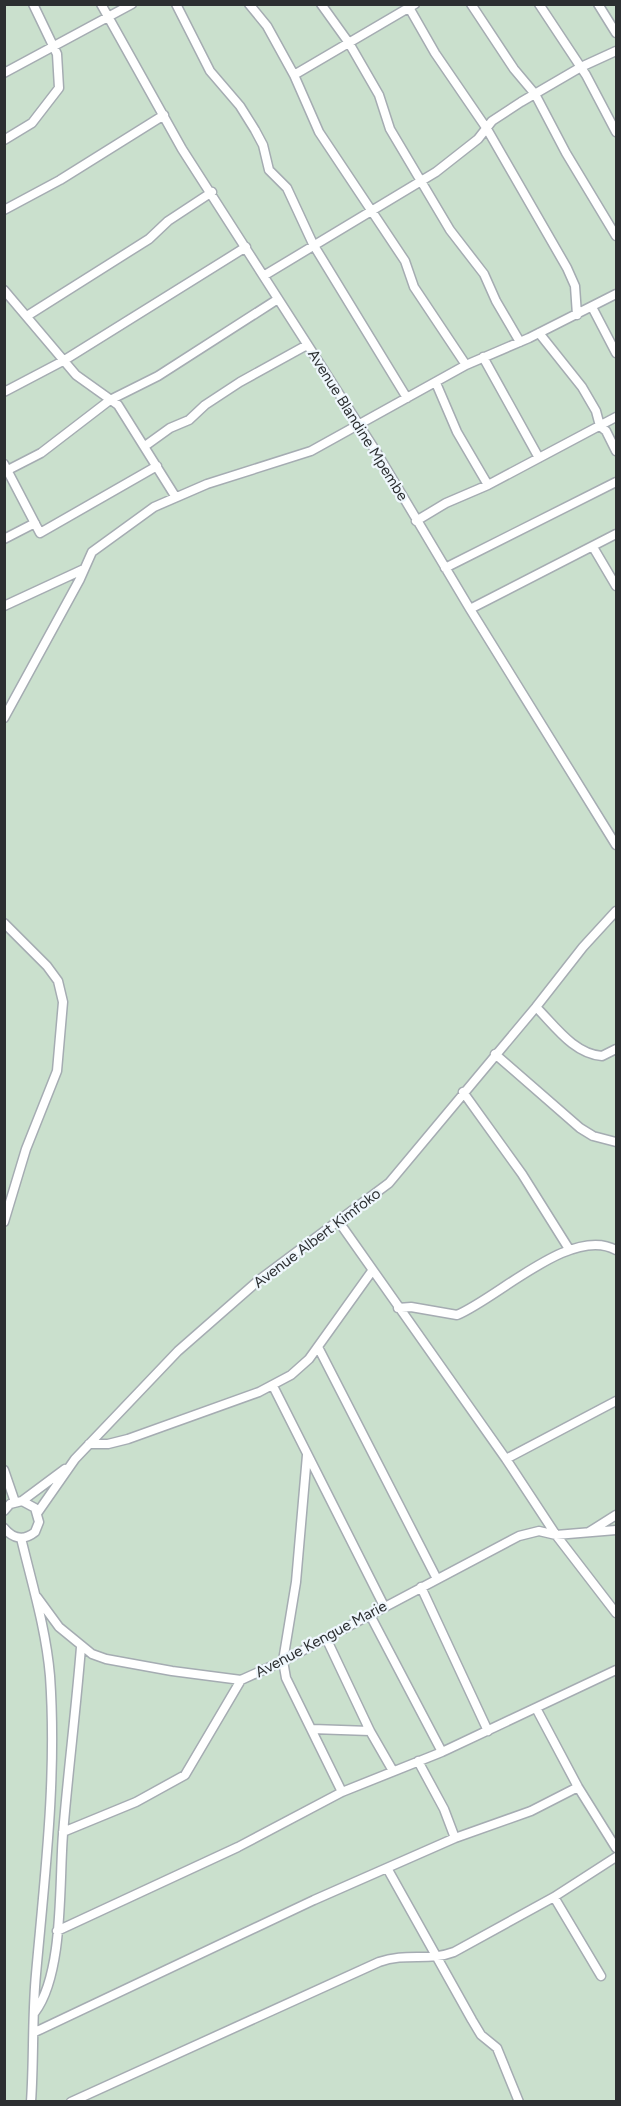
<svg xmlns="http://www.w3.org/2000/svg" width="621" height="2106" viewBox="0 0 621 2106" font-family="Figtree,sans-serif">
<rect width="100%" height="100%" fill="#e1e9ef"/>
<path fill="#cae0cd" d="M5 5H616V2101H5Z"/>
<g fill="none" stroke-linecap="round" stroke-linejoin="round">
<g stroke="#a5acb2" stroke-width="11">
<path id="minor" d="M101 4 182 149 377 453 470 609 616 845
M176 4 210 71 240 106 255 130 263 145 269 170 287 188 313 244 407 398
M249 4 267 26 294 75 415 4
M321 4 349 43 379 95 390 129 450 230 484 274 496 301 520 342
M407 4 435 53 487 129 567 268 575 286 577 315
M471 4 514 69 535 94 566 153 616 236
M539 4 586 75 616 132
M598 4 616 33
M4 73 132 4
M294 75 319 132 405 261 414 287 466 365
M4 140 32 123 59 88 57 54 33 4
M4 210 60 180 164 115
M265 275 436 172 478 139 492 121 521 102 581 67 616 51
M4 290 76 375 118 405 175 496
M592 307 616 353
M27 316 149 239 168 221 212 192
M539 333 582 387 596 411 600 426 606 431 616 451
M483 357 539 458
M436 383 457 432 488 485
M4 392 63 361 246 247
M145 446 170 428 189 420 205 405 240 382 307 345
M4 464 40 533 157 466
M4 472 41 453 110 400 158 376 278 299
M416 521 446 503 488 485 616 417
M4 539 35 523
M593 547 616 586
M445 568 616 482
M4 606 84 569
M470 609 616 534
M4 718 80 579 92 552 154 507 207 484 311 451 466 365 529 338 616 294
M4 923 47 966 58 981 63 1002 57 1071 26 1149 4 1222
M536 1007C555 1026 574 1054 602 1056L616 1049
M495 1054 580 1128 593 1136 616 1142
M463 1092 522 1174 569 1249
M339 1222 506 1459 556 1535 616 1613
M398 1308 411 1307 457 1315C498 1298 572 1225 616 1250
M318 1347 437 1579
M273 1386 384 1606
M89 1444H108L128 1439 259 1392 291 1375 309 1359 372 1271
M307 1455 296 1582 283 1661 286 1678 342 1792
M506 1459 616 1401
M4 1470 15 1502
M22 1501 65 1469
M4 1511 10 1504 22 1501 35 1508 39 1522 35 1532C24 1541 13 1539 4 1528
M38 1512 75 1459 178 1351 259 1280 389 1183 536 1007 583 947 616 911
M589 1532 616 1515
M21 1538C32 1584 46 1629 50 1676 57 1776 45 1874 36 1974 32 2017 34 2059 31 2102
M421 1587 488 1731
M37 1597 59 1627 92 1654 106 1659 172 1671 241 1680 283 1661 519 1536 539 1531 556 1535 616 1530
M370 1615 442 1752
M326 1638 370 1731 393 1771
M536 1708 578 1787 616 1848
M312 1729 370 1731
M418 1761 444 1809 455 1838
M63 1832 136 1802 185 1775 241 1680
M387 1868 472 2020 481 2035 497 2048 519 2102
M554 1897 601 1976
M57 1931 238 1847 342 1792 442 1752 616 1670
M35 2012C64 1973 59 1883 63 1834 68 1772 76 1710 81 1647
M35 2032 314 1900 455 1838 531 1811 578 1787
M71 2102 379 1962C407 1952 428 1962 454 1952L554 1897 616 1857"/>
</g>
<use href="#minor" stroke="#fff" stroke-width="8"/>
</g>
<g text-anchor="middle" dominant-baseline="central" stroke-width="4.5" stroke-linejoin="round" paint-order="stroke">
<g font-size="15" fill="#2c2f31" stroke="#eff7fd">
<text transform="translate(358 425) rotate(58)">Avenue Blandine Mpembe</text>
<text transform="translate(317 1238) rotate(-37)">Avenue Albert Kimfoko</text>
<text transform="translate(321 1639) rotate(-28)">Avenue Kengue Marie</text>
</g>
</g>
<rect width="621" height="2106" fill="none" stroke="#2c2f31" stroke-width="12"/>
</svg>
